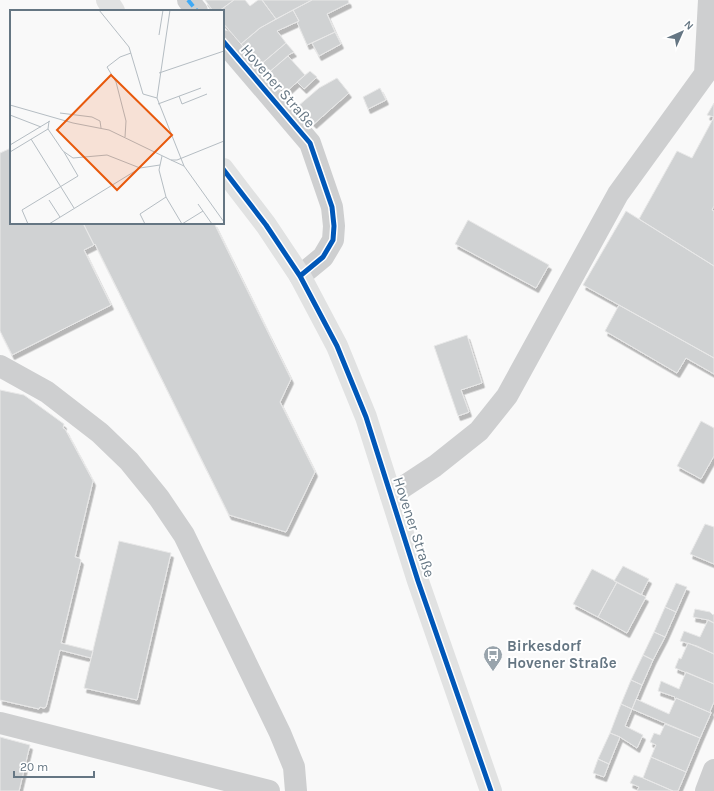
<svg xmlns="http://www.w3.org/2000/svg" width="714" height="791" viewBox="0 0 714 791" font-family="Karla,sans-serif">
<defs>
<filter id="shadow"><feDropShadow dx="2.5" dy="4.5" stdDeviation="0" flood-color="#0004"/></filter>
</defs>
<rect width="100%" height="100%" fill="#f9f9f9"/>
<path fill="#d0d2d3" stroke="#e8e8e8" filter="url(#shadow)" d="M205 0H234L219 11H213Z
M234 0H245L250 6 258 0H262L276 19 260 28 241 44 223 23V11H219Z
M262 0H312L276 19Z
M312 0H348L349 3 327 14 335 32 307 45 297 22 299 21 293 10Z
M293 10 299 21 277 31 286 43 260 65 241 44 260 28Z
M335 32 341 44 319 56 312 43Z
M286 43 294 52 290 54 267 74 260 65Z
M288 56 305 75 285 93 267 74Z
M310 71 317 77 304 89 297 82Z
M337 78 349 93 314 124 297 107 319 88Z
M380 88 386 100 368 109 363 97Z
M714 103V206L712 210 714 211V266L639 219 677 151 692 158 714 117 707 115Z
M11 148V223H83L94 245 84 250 111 305 12 355 0 331V153Z
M626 211 714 266V358L583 285Z
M468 220 549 265 536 288 455 244Z
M83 223H214L291 379 280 402 315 472 286 532 229 515 95 244 94 245Z
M619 305 714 358V374L686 358 677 373 605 331Z
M467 335 482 383 461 390 469 412 458 416 434 346Z
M0 390 24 395 64 424 63 428 65 429 93 481 75 557 79 558 81 560 61 643 93 651 91 658 60 650 46 707 44 708 40 707 39 709 0 700Z
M701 421 714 428V456L701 479 677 466Z
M705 524 714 527V564L690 554Z
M119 541 171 553 137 700 84 688Z
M623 566 649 579 641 595 614 581Z
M592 569 617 582 598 617 573 604Z
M617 582 646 597 627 633 598 617Z
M676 583 687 587 676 612 665 607Z
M665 607 676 612 665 637 654 632Z
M695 609 710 612 713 615 714 614V623L708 620 693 617Z
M708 620 714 623V654L697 646 680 641 684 631 700 637Z
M654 632 665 637 653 660 643 655Z
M688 643 714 654V684L675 668 679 658 681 659Z
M643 655 653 660 642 685 631 680Z
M686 672 714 684V702L710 711 711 712V713L676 698V699L674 698 675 697 658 691 661 681 679 689Z
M631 680 642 685 632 709 621 704Z
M676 698 711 713 700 738 632 709 636 699 669 714Z
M621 704 632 709 625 726 643 735 637 748 620 737 610 733Z
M665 724 700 738 686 772 651 757 656 745 650 742 654 733 660 735Z
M610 733 620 737 609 764 598 759Z
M0 737 30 745 19 791H0Z
M651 757 686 772 678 791H673L643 778Z
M598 759 609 764 604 777 593 773Z
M634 775 643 778 673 791H637L639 787 630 783Z"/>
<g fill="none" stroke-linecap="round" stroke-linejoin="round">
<path stroke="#cecfd0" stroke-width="22" d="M188 0 197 11
M223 41 310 143 332 207 334 226 333 240 323 257 300 276
M0 366 47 392 100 433 129 461 159 498 184 535 280 733 294 767 296 791
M391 495 435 466 479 431 507 396 618 194 705 74 709 0
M0 723 269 791
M706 791 714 770"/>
<path stroke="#e1e2e2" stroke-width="22" d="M107 0 114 11
M223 169 266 225 300 276 337 346 366 417 418 581 491 791"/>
<path stroke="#3fa9f5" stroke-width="4" stroke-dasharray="8 4" stroke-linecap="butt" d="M188 0 197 11"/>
<g stroke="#fff" stroke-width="8">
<path id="cycleway" d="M223 41 310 143 332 207 334 226 333 240 323 257 300 276
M223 169 266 225 300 276 337 346 366 417 418 581 491 791"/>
</g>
<use href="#cycleway" stroke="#0057b8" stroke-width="5"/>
</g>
<defs>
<g id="bus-pin" transform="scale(1)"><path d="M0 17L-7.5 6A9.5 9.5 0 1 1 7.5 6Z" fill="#99a4ac" stroke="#fff"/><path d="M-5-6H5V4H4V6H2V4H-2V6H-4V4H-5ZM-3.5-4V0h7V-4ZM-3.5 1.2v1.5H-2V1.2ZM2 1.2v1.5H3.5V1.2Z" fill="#fff"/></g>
</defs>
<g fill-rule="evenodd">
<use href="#bus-pin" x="493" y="655"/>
</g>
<g text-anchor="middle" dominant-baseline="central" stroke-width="4" stroke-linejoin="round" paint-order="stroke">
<g font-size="15" fill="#657683" stroke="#fff">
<text transform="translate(278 86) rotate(49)">Hovener Straße</text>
<text transform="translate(414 527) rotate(72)">Hovener Straße</text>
</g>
<g font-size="15" font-weight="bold" fill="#657683" stroke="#fff" text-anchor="start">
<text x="507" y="646">Birkesdorf<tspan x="507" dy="17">Hovener Straße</tspan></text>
</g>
</g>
<g transform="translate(10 10)">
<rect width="214" height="214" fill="#f9f9f9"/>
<path fill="none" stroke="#b5bdc3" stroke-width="1" d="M89 0 119 37 133 84 147 88M160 0 147 88 174 156 214 212M149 25 153 0M149 63 214 41M169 86 172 94 197 84M148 94 191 78M0 95 63 113 99 120 161 150H167L214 131M50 103 82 107 90 111 91 118M0 105 31 117M38 119 53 141 63 148 97 145 130 158M115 127 116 111 106 72 97 57 110 47 121 43M21 129 64 198M0 135 40 111M0 142 38 119 39 111M161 150 174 156M156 187 172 214 193 201M39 190 50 207M188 194 202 214M18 214 12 200 68 166 54 142M39 214 130 158 150 155M135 214 130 204 156 187 149 160 152 146"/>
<path fill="#e8590c" fill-opacity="0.15" stroke="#e8590c" stroke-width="2" d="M101 65 162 125 107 180 47 120Z"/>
<rect width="214" height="214" fill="none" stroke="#657683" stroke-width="2"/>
</g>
<g transform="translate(682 32) rotate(45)" stroke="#ffffff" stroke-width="3" paint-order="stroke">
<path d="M0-3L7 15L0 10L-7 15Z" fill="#657683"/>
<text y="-6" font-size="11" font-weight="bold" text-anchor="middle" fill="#657683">N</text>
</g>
<path d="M14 771v6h80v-6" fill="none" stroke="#657683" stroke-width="2"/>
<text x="20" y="771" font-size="12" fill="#657683" stroke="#ffffff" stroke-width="3" paint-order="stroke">20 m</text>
</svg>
